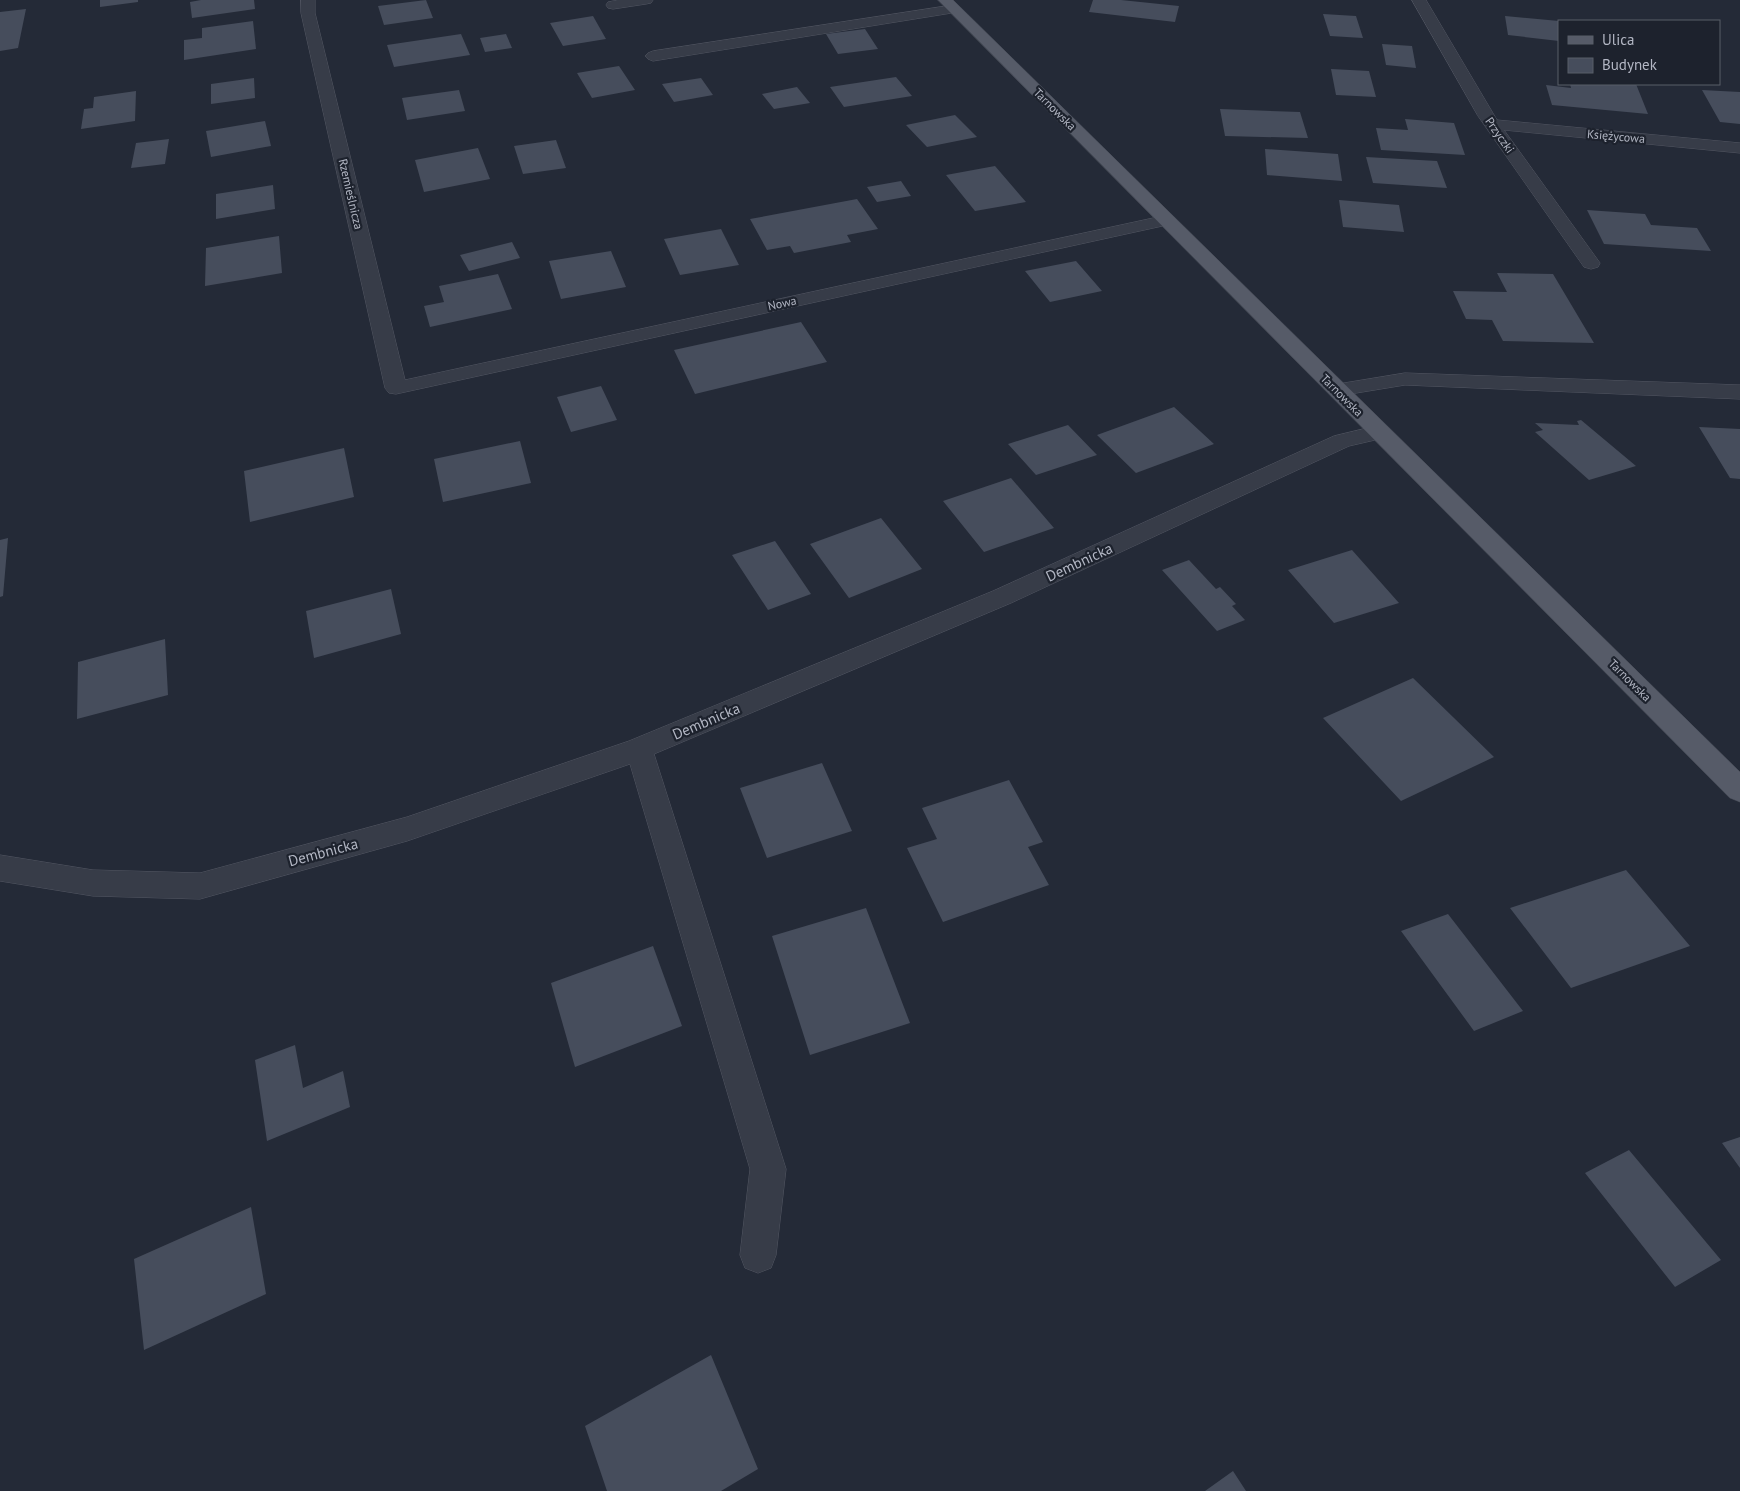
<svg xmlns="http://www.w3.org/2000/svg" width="1740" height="1491" viewBox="0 0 1740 1491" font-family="'PT Sans',sans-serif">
<rect width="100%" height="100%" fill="#242a37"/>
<path fill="#464d5c" d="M100 0H138V2L100 7Z
M201 0H254L255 9 192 18 190 2Z
M426 0 433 18 384 25 378 6Z
M1093 0H1121L1179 6 1175 22 1089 12Z
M26 9 18 48 0 51V12Z
M1323 14 1356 16 1363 38 1330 36Z
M593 16 606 39 563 46 550 23Z
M1505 16 1559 21V41L1508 35Z
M253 21 256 49 184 60V40L202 38V28Z
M865 29 878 49 838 54 826 34Z
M461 34 470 55 394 67 387 45Z
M506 34 512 48 485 52 480 38Z
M1382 44 1412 46 1416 68 1386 65Z
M619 66 635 90 592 98 577 73Z
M1331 69 1369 71 1376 97 1336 95Z
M896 77 912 96 844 107 830 87Z
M254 78 255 98 211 104V84Z
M701 78 713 95 674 102 662 84Z
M1570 84H1636L1648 114 1552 105 1546 85 1571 88Z
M797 87 810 103 774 109 762 94Z
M459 90 465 111 407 120 402 98Z
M1702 90 1740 92V124L1720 122Z
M136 91 135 121 81 129 84 109 93 108 94 97Z
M1220 109 1300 112 1308 138 1225 136Z
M955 115 977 137 927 147 906 125Z
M1405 119 1454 123 1465 155 1381 150 1376 128 1408 130Z
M265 121 271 146 211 157 206 131Z
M169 139 165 164 131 168 136 143Z
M556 140 566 168 523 174 514 146Z
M478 148 490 179 424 192 415 160Z
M1265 149 1338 154 1342 181 1267 175Z
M1366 157 1437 161 1447 188 1373 183Z
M995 166 1026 202 975 211 946 175Z
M901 181 911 196 877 202 867 187Z
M273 185 275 209 216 219V194Z
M857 199 878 229 847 235 851 242 794 253 790 246 767 250 750 219Z
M1339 200 1399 205 1404 232 1343 227Z
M1587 210 1645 214 1651 225 1697 228 1711 251 1604 244Z
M721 229 739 265 680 275 664 239Z
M279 236 282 273 205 286 206 248Z
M512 242 520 258 469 271 460 255Z
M611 251 626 287 561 299 549 261Z
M1076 261 1102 291 1050 302 1025 271Z
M1497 273 1553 274 1594 343 1503 341 1492 320 1466 319 1453 291 1507 292Z
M498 274 512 309 430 327 424 306 444 302 439 286Z
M801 322 827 362 695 394 674 350Z
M601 386 617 420 571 432 557 397Z
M1174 407 1214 444 1136 473 1097 435Z
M1581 420 1636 466 1589 480 1535 432 1543 430 1535 423 1579 425 1577 421Z
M1068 425 1097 455 1036 475 1008 444Z
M1699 427 1740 429V479L1730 478Z
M520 441 531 483 443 502 434 459Z
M344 448 354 497 250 522 244 471Z
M1011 478 1054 528 984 552 943 501Z
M881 518 922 569 849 598 810 544Z
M8 538 3 596 0 597V540Z
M775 541 811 594 768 610 732 555Z
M1352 550 1399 603 1334 623 1288 570Z
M1189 560 1216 589 1220 587 1236 604 1232 606 1245 620 1217 631 1162 570Z
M391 589 401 634 314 658 306 611Z
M165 639 168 695 77 719 78 662Z
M1413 678 1494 757 1401 801 1323 718Z
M822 763 852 831 767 858 740 788Z
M1009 780 1043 842 1028 847 1049 885 943 922 907 848 937 839 922 808Z
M1626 870 1690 946 1571 988 1510 908Z
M866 908 910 1023 810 1055 772 936Z
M1448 914 1523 1011 1474 1031 1401 931Z
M653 946 682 1026 575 1067 551 983Z
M295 1045 303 1088 343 1071 350 1107 267 1141 255 1060Z
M1740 1137V1168L1722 1143Z
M1629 1150 1721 1260 1675 1287 1585 1173Z
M251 1207 266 1294 144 1350 134 1259Z
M711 1355 758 1469 721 1491H607L585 1426Z
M1233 1471 1246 1491H1205Z"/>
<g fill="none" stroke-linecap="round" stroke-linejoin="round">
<g stroke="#535763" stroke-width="1">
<path id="minor" d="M301 0H315V13L405 380 1167 215 1173 216 1176 220 1173 224 1167 225 396 394 389 393 385 388 301 13Z
M653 0 651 3 646 4 613 9 608 8 606 5 608 2 618 0Z
M1412 0H1426L1497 120 1740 143V153L1504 130 1600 263 1598 267 1591 269 1584 267 1478 116Z
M953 5 958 6 960 9 958 12 653 61 648 59 645 56 648 53 653 51Z
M1405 373 1740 385V399L1405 385 1338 396 1331 395 1327 390 1331 385 1338 384Z
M1380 425 1388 427 1391 432 1388 437 1349 446 1011 603 654 754 786 1169 776 1255 771 1268 758 1273 745 1268 740 1255 750 1169 630 764 407 841 200 899 93 896 0 881V855L93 870 200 873 407 817 629 741 993 591 1334 436Z"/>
</g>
<g stroke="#414651" stroke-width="1">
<path id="major" d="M938 0H953L1740 772V802L1730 798Z"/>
</g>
<use href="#minor" fill="#373c48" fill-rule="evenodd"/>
<use href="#major" fill="#565b68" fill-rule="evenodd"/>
</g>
<g text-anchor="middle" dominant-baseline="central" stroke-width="4.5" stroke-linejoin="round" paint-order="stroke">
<g font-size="12" fill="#b3b7c4" stroke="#1d222d">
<text transform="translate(1055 109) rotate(45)">Tarnowska</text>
<text transform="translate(1500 135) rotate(55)">Przyczki</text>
<text transform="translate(1616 136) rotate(5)">Księżycowa</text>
<text transform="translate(351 194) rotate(77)">Rzemieślnicza</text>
<text transform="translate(782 303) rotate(-12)">Nowa</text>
<text transform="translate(1342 395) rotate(45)">Tarnowska</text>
<text transform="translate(1630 680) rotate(45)">Tarnowska</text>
</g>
<g font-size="15" fill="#b3b7c4" stroke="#1d222d">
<text transform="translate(1079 562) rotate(-25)">Dembnicka</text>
<text transform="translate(706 721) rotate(-23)">Dembnicka</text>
<text transform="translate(323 852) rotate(-15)">Dembnicka</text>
</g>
</g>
<rect x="1558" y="20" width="162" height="65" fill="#1d222d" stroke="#595e69"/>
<rect x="1568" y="36" width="25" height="8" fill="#565b68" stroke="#595e69"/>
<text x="1602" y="45" font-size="15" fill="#b3b7c4">Ulica</text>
<rect x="1568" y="58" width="25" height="15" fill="#464d5c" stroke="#595e69"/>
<text x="1602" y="70" font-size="15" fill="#b3b7c4">Budynek</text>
</svg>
